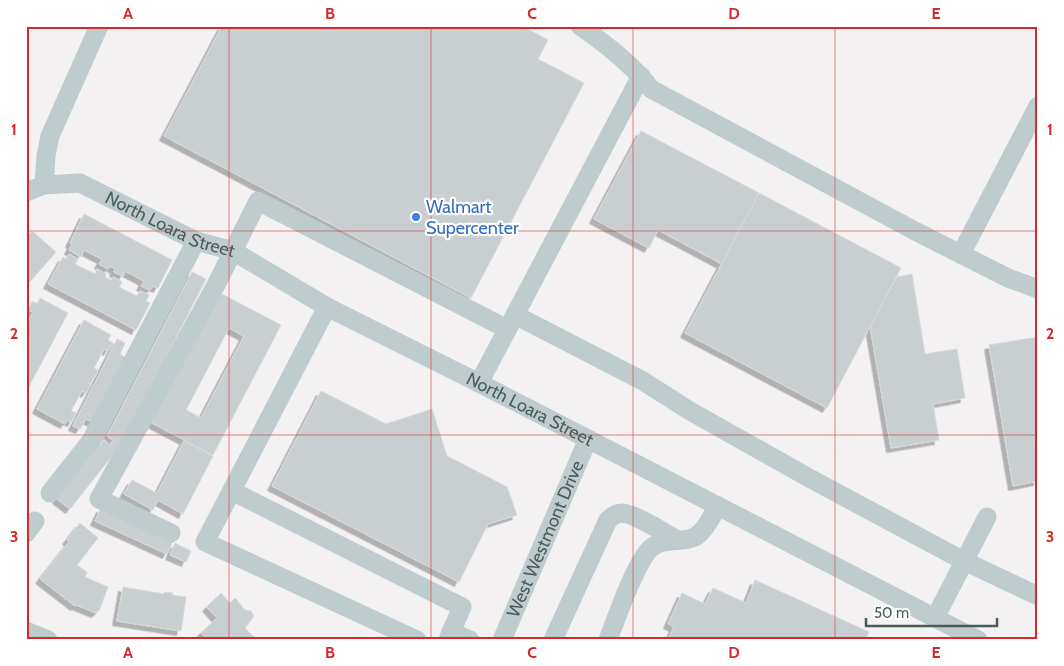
<svg xmlns="http://www.w3.org/2000/svg" width="1064" height="666" viewBox="0 0 1064 666" font-family="Cabin,sans-serif">
<defs>
<filter id="shadow"><feDropShadow dx="-4.5" dy="4.5" stdDeviation="0" flood-color="#0004"/></filter>
</defs>
<rect width="100%" height="100%" fill="#f3f1f2"/>
<path fill="#c9ced0" stroke="#d6dadc" fill-rule="evenodd" filter="url(#shadow)" d="M222 26H522L548 40 538 59 584 83 471 298 164 136Z
M641 131 759 193 722 264 658 230 649 248 594 219Z
M759 193 901 268 827 408 685 333Z
M84 214 172 260 158 288 153 286 150 290 141 286 144 281 125 271 123 276 114 272 115 269 110 266 108 269 99 264 102 259 84 250 81 257 69 250 72 244 70 243Z
M32 231 56 252 26 286V237Z
M69 254 78 259 75 264 95 274 97 269 106 274 105 277 111 280 113 277 122 282 119 287 137 296 140 291 149 295 146 301 150 303 136 330 48 284 63 257 66 259Z
M192 272 206 279 122 443 70 509 57 499 104 440 110 445 113 440 107 436Z
M912 274 925 354 957 349 965 398 933 404 939 440 891 448 870 326 897 277Z
M218 292 281 325 213 455 150 422ZM229 328 244 336 201 418 186 410Z
M40 298 68 313 26 392V325L33 312 28 310 32 301 37 304Z
M84 320 111 335 108 340 113 343 108 351 104 349 94 368 98 370 94 379 91 377 88 383 91 385 86 393 82 391 71 411 76 413 72 422 67 420 65 424 37 409Z
M1038 337V481L1013 486 989 345Z
M117 339 125 343 120 354 126 358 93 422 86 419 80 429 73 426Z
M321 391 386 424 432 409 447 456 507 487 517 515 488 524 459 582 272 486Z
M184 441 213 456 183 514 158 500 153 510 124 494 132 480 157 493Z
M101 508 173 541 167 554 95 521Z
M80 523 98 538 77 565 87 572 85 577 108 587 99 611H97L96 613 76 605 75 606 40 579 69 542 67 540Z
M175 543 191 551 186 562 170 555Z
M755 580 869 632 865 640H668L674 627 668 624 682 593 705 604 713 588 746 603Z
M123 587 164 594V592L173 593 172 595 186 597 181 631 117 621Z
M221 593 230 603 235 598 245 610 251 611 254 616 245 628 257 640H208L201 633 217 618 207 607Z"/>
<g fill="none" stroke-linecap="round" stroke-linejoin="round">
<g stroke="#becccd" stroke-width="19">
<path d="M580 26C606 44 632 64 651 89L915 231 1008 278 1038 289"/>
<path d="M44 185 46 156 50 136 99 26"/>
<path id="s1" d="M26 192 44 185 80 183 196 241 233 251 327 307 479 383 978 640"/>
<path d="M961 254 1038 106"/>
<path d="M327 307 205 542 417 640"/>
<path d="M515 315 643 381 690 411 811 479 964 561 1038 596"/>
<path d="M479 383 641 76"/>
<path d="M232 491 462 607 451 632"/>
<path d="M50 493 91 441 196 241"/>
<path d="M26 533 35 521"/>
<path d="M171 533 99 499 216 285 258 201 507 329"/>
<path d="M935 618 987 517"/>
<path d="M26 631 48 640"/>
<path d="M448 640 451 632 470 640"/>
<path id="s2" d="M502 640 588 439"/>
<path d="M553 640 608 520C613 516 616 513 622 513 636 514 664 533 678 540"/>
<path d="M608 640C616 619 636 561 651 548 667 535 689 546 701 532 708 525 713 514 718 506"/>
</g>
</g>
<path fill="none" stroke="#d62828" stroke-width="1" stroke-opacity="0.55" d="M229 26V640M431 26V640M633 26V640M835 26V640M26 231H1038M26 435H1038"/>
<circle fill="#3f7fe0" stroke="#fff" stroke-width="2" cx="416" cy="217" r="5"/>
<g text-anchor="middle" dominant-baseline="central" stroke-width="4.5" stroke-linejoin="round" paint-order="stroke">
<g font-size="18" fill="#366cbe" stroke="#fff" text-anchor="start">
<text x="426" y="207">Walmart<tspan x="426" dy="21">Supercenter</tspan></text>
</g>
<g font-size="18" fill="#4a5c5e" stroke="#fff">
<text stroke="none"><textPath href="#s1" startOffset="155">North Loara Street</textPath></text>
<text stroke="none"><textPath href="#s1" startOffset="560">North Loara Street</textPath></text>
<text stroke="none"><textPath href="#s2" startOffset="110">West Westmont Drive</textPath></text>
</g>
</g>
<rect width="1064" height="666" fill="none" stroke="#ffffff" stroke-width="55"/>
<path d="M866 618v8h131v-8" fill="none" stroke="#4a5c5e" stroke-width="2.5"/>
<text x="874" y="618" font-size="15" fill="#4a5c5e" stroke="#ffffff" stroke-width="4" paint-order="stroke">50 m</text>
<rect x="28" y="28" width="1008" height="610" fill="none" stroke="#d62828" stroke-width="2"/>
<g font-size="16" text-anchor="middle" font-weight="bold" fill="#d62828">
<text x="128" y="19">A</text>
<text x="330" y="19">B</text>
<text x="532" y="19">C</text>
<text x="734" y="19">D</text>
<text x="936" y="19">E</text>
<text x="14" y="135">1</text>
<text x="1050" y="135">1</text>
<text x="14" y="339">2</text>
<text x="1050" y="339">2</text>
<text x="14" y="542">3</text>
<text x="1050" y="542">3</text>
<text x="128" y="658">A</text>
<text x="330" y="658">B</text>
<text x="532" y="658">C</text>
<text x="734" y="658">D</text>
<text x="936" y="658">E</text>
</g>
</svg>
